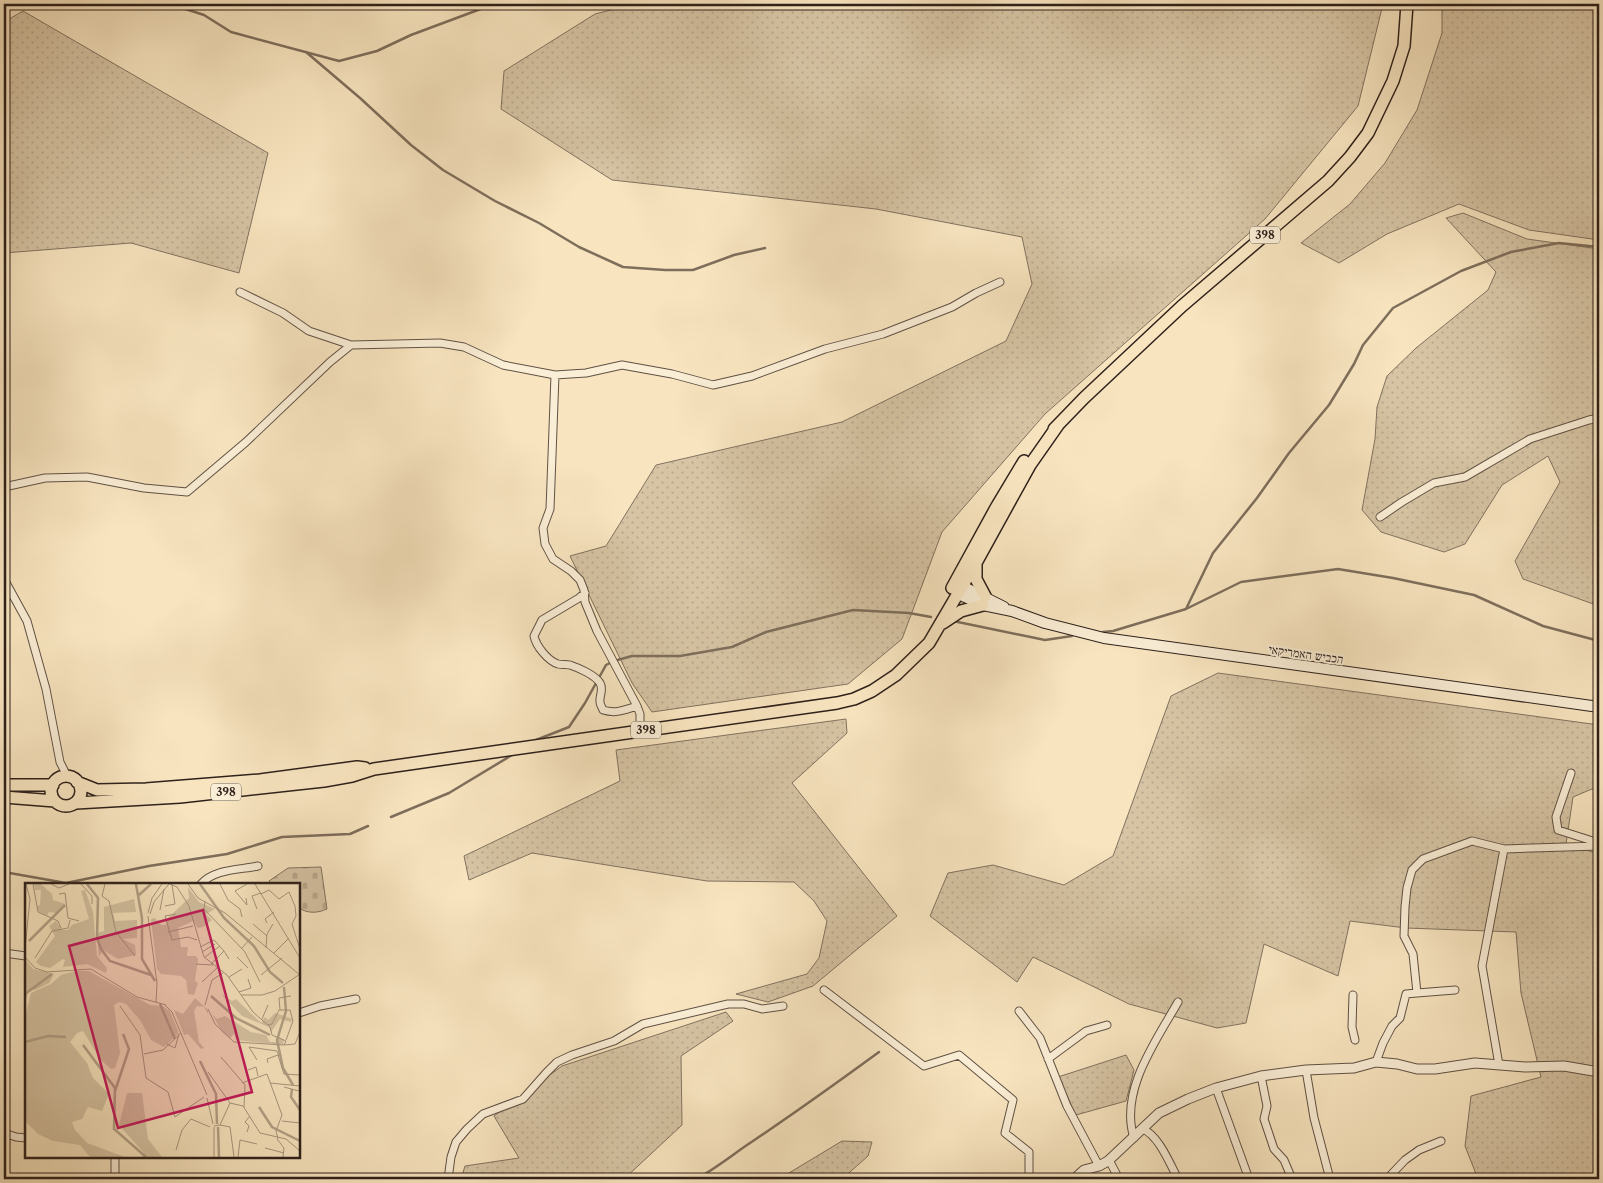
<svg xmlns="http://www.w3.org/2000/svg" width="1603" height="1183" viewBox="0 0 1603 1183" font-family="'Libre Caslon Text','Frank Ruhl Libre',serif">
<defs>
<pattern id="grass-dots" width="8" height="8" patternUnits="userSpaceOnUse" patternTransform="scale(1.25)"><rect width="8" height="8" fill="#d6c4a4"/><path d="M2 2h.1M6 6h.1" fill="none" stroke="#b8a88d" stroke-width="1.8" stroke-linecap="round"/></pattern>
<pattern id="cemetery-stones" width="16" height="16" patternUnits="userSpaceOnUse" patternTransform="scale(1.25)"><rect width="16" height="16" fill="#d6c4a4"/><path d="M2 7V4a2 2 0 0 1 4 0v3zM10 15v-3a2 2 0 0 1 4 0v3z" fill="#b8a88d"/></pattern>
</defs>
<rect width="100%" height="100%" fill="#f8e5c0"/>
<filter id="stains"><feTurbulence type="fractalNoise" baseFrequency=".004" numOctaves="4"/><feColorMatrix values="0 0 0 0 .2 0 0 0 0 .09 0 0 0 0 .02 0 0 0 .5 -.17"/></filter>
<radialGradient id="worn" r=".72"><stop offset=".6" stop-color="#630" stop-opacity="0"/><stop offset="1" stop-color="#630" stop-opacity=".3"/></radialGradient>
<path fill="url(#grass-dots)" stroke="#827260" d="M634 4H1383L1358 106 1265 219 1045 414 942 532 902 639 848 684 652 712 632 683 570 556 606 546 656 465 842 422 1006 341 1032 284 1022 237 876 209 612 180 501 109 504 71 595 14Z
M1442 4H1599V240L1529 230 1459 204 1387 234 1339 263 1301 243 1350 204 1385 163 1417 110 1442 33Z
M23 11 268 153 239 273 131 243 4 253V22Z
M1463 213 1527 239 1599 249V606L1523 579 1515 561 1560 482 1548 456 1502 485 1465 544 1444 552 1381 532 1362 510 1375 439 1377 407 1387 376 1416 348 1488 290 1496 272 1446 218Z
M1218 673 1599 725V786L1573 797 1566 844 1599 854V1179H1478L1465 1146 1471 1096 1541 1077 1521 993 1516 932 1406 928 1350 921 1338 976 1264 944 1246 1023 1217 1028 1129 1004 1033 957 1017 982 930 916 948 873 993 865 1064 885 1113 856 1171 696Z
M846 719 847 733 792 783 897 916 813 986 768 1002 736 994 807 974 819 958 827 921 814 901 794 882 707 881 532 853 469 880 464 856 620 781 616 750Z
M726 1012 733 1021 681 1056 682 1125 624 1179H461L465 1166 519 1158 494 1116 562 1066Z
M1126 1055 1134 1070 1126 1101 1076 1115 1058 1077Z
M842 1141 872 1142 868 1156 842 1179H779Z"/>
<path fill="url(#cemetery-stones)" stroke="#827260" d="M321 867 327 909C318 913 308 914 299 908V884H271L269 881 288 868Z"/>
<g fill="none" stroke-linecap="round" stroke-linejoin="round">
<path stroke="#7e6e5c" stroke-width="2.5" d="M170 4 204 15 231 32 339 61 377 51 411 35 494 4
M306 52 360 98 411 145 443 170 495 201 539 223 579 247 623 267 665 270H693L734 255 765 248
M1186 609 1213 553 1257 498 1289 453 1329 405 1354 364 1363 345 1393 308 1461 271 1511 252 1559 243 1599 247
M953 621 1045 640 1072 636
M1103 632 1113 631 1186 609 1241 582 1338 569 1393 578 1474 595 1543 626 1599 641
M536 740 569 727 585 703 606 665 614 661 632 656H680L732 647 766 632 853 610 909 613 931 617
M391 817 449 793 512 755
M4 872 66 883 149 866 227 854 282 837 350 834 368 826
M696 1179C717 1168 733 1154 753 1141 796 1112 838 1082 879 1052"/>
<g stroke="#605144" stroke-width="9">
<path id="minor" d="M240 292 283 313 309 331 351 345
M555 375 550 509 543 528 545 544 553 559 571 571 580 580 584 590 585 602 597 631 637 706 640 714V731
M4 487 45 478 87 477 144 488 187 492 246 442 330 362 351 345 440 343 464 347 503 365 555 375 586 373 622 365 672 374 713 385 752 376 825 349 883 334 952 307 976 293 1000 282
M1380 517 1402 502 1434 483 1465 477 1530 439 1589 420 1599 418
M4 579 27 621 46 689 60 762 67 776
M585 593 579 598 542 620 534 636C536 646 548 661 558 664 562 665 566 664 570 665 579 668 595 675 600 683 604 690 599 696 600 702 600 705 602 707 603 710 616 714 624 710 637 706
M1571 773 1556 817 1558 830 1599 843
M201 884C214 869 239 870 258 866
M4 953 26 956
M824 990 924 1066 959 1055 1013 1100 1005 1133 1029 1152V1179
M1417 993 1455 990
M1353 995 1352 1027 1355 1040
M1019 1011 1040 1038 1067 1106 1099 1166
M299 1013 320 1006 356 999
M1048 1059 1086 1031 1107 1025
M1376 1062 1383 1043 1392 1026 1400 1018 1406 994 1417 993 1413 954 1404 936 1405 907 1407 888 1412 870 1423 859 1472 841 1504 849 1599 846
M1499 1065 1482 966 1504 849
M1306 1070 1314 1118 1330 1179
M1261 1076 1267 1106 1264 1119 1274 1149 1284 1160 1292 1179
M1216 1088 1249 1179
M1143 1129C1159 1136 1170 1164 1178 1179
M4 1133 16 1137 26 1138
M1134 1138C1119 1091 1156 1041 1178 1002
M115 1157V1179
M1109 1160 1119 1179
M448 1179 451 1157 456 1142 467 1129 483 1114 523 1099 546 1073 557 1062 572 1055 614 1041 643 1024 728 1004H744L762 1009 783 1006
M1387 1179 1405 1160 1419 1150 1441 1141"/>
</g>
<g stroke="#605144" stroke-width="11">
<path id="tertiary" d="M1074 1179 1084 1170 1099 1166 1108 1161 1159 1113 1188 1099 1216 1088 1261 1076 1306 1070 1354 1068 1376 1062 1397 1064 1417 1069H1435L1475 1063 1525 1067 1564 1066 1599 1072"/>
</g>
<g stroke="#2e201b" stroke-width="12">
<path id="secondary" d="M962 586 1004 607
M958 594 983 605 1012 611 1045 623 1104 638 1599 707"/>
</g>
<g stroke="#2e201b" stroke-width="14">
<path id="primary" d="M1054 429 1084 398 1182 306 1328 181 1350 157 1368 133 1393 81 1404 46 1407 4
M976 563V579L985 596
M952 588 997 506 1024 461
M943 623 961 611 983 605
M51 791a15 15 0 1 1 30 0a15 15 0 1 1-30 0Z
M77 782 97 790 146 789 260 780 357 767 365 768
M4 785H53
M4 797 55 801
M76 803 180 797 324 781 352 776 374 769 837 703 854 699 872 691 896 675 929 643 977 561 1030 465 1058 425"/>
</g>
<use href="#minor" stroke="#faeed6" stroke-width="7"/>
<use href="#tertiary" stroke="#faeed6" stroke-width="9"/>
<use href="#secondary" stroke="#faeed6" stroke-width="10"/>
<use href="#primary" stroke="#f8e5c0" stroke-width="11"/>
</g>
<g text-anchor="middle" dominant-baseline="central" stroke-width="4" stroke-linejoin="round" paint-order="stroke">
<g fill="#faeed6" stroke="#6b5e53" stroke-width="1">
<rect x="1250" y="226.5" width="30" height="17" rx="4"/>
<rect x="631" y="721.5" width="30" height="17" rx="4"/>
<rect x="211" y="783.5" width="30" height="17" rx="4"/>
</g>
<g font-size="11" font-weight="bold" fill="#2e201b">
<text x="1265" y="235">398</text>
<text x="646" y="730">398</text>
<text x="226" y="792">398</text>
</g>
<g font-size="12" fill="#2e201b" stroke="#faeed6">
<text transform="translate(1306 654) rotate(8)">הכביש האמריקאי</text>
</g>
</g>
<g transform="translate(25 883)">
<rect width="275" height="275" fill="#f8e5c0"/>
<path d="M9 1H16L27 11 28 17 40 21 33 30 24 29 22 33 14 29 12 23 15 22 16 7H10ZM163 4 174 19 190 26 181 31 187 37 178 44 173 45 168 38 153 45 156 64H163L162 73H171L173 76 170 98 173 100 169 112 163 111 161 97 156 93 136 91 132 86 126 36 130 35 136 42H141V37L164 15ZM60 7 68 29 72 73 82 85 81 90 62 81 38 84 40 77 38 76 25 85 16 83 11 79 30 53 24 43 31 38 37 47H43L47 42 64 36 56 8ZM109 16 111 29 88 30 90 38 112 37V55L98 56 110 62 111 72 93 76 78 67 74 74 72 50 79 48V24ZM0 76 8 86 29 91 24 100 10 107 4 106 0 120ZM51 88H64L125 122 138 123 145 128 154 150 139 164 126 157 115 137 101 121 94 119 89 122 95 170 90 185 86 186 76 177 58 148 52 150 45 159 62 180 68 195 84 211 77 228 63 224 57 236 47 239 50 247 62 260 100 274H65L55 262 28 258 13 251 0 238 1 130 6 110 26 101 36 92ZM196 111 207 118 211 116 236 140 240 134 243 137 250 130 268 136 266 139 255 136 246 149 244 144 217 133ZM170 115 183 127V131L179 124 172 123 169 128 174 159 179 165 176 166 163 151 159 152 149 127 158 131ZM187 131 192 136 200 133 226 149 241 152 245 159H251L253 153 259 157 258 162 211 157 209 151 205 155 197 149ZM102 210H117L123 256 137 274H117L119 270 94 242Z" fill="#d6c4a4"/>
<path fill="none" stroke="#b3a288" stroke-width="2.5" d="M62 1 73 15 72 55 76 66 85 78 126 92M111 1 117 35V76L130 98M175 1 199 35 229 63 245 89 258 100M114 12 126 1M4 58 40 22M259 104 261 128 252 157 258 185 268 202M0 111 27 91M186 113 211 135 245 152M135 121 150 156M0 159 23 153 41 154M58 162 90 205 89 246 121 274M175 178 191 211 192 241M267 206 266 214 275 227M90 208 104 166 98 151M234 224 247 244 275 258M193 244 194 274"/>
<path fill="none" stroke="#a7967e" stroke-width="1" d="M8 1 13 29 33 38 36 45M26 1 34 5 44 1M56 1 67 13V21M80 1 77 13 84 18 91 49 110 73M145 1 152 4 164 23 179 74 202 92 228 129 245 144 247 152 261 158 259 162 209 159 190 141 183 126M163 1 173 15 200 30 275 92M195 1 203 17 215 26 217 34M230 1 275 75M34 11 40 10 43 35 54 38M236 11 244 7 254 16 264 9 270 23 271 33 267 41 275 66M221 15 222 22 210 8 222 1M180 18 179 26 220 69 235 99M140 23 150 21 147 2M232 26 227 13 236 10M135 27 139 6M123 30 127 15 137 1M125 31 129 19 144 1M151 31 140 33 147 57 163 54 172 57M123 33 132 100 131 119M242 40 240 36 249 29M228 41 242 53M143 49 168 43M175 64 189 57 199 68M241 65 242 51 248 41M0 66 5 16 1 1M216 66 227 54M177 69 190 61M249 70 264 55M0 74 10 85 22 89 66 86 112 114 141 122M180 74 195 63M212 74 223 85M10 75 27 48 43 45 45 37M171 81 188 82M186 81 199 68 204 76M236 92 257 75M204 94 217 86M177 99 192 85M214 109 226 105 223 96M216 112H237L250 108 275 91M140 122 147 129 182 212M180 122 187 97 198 90M95 123 115 152 121 195 143 209 150 234 179 214M255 127 254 115 266 113M237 136 243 122M243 142 247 141 254 127H265L268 138 261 157M142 161 150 165 154 151M259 162 270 161 275 149M119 171 138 167 156 150M196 174 220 202 219 224M232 177 224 164 252 168 254 173M243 180 242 176 253 172 259 191 275 192M223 187 231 184 233 193M183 189 205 220M217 200 242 191 257 232 251 248 253 256M245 200 275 203M259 204 274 208M182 215 188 241M257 238 275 240M195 242 205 244 209 274M189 243 195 242 205 220 218 223 235 250 261 256 275 268M189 244V274M222 249 224 243 220 239 225 233M252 256 259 265 258 274M240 265 259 270M151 267 157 247 166 236 185 244M213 274 215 257 232 261"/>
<path fill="#c2185b" fill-opacity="0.15" stroke="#c2185b" stroke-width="2.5" d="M178 27 227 209 93 245 44 63Z"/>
<rect width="275" height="275" fill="none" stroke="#2e201b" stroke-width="2.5"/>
</g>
<rect width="1603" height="1183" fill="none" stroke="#f8e5c0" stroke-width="20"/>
<rect x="5" y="5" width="1593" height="1173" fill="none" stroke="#2e201b" stroke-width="2.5"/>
<rect x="10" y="10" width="1583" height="1163" fill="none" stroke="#2e201b"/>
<rect width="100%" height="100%" filter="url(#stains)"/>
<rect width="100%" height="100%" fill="url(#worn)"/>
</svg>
